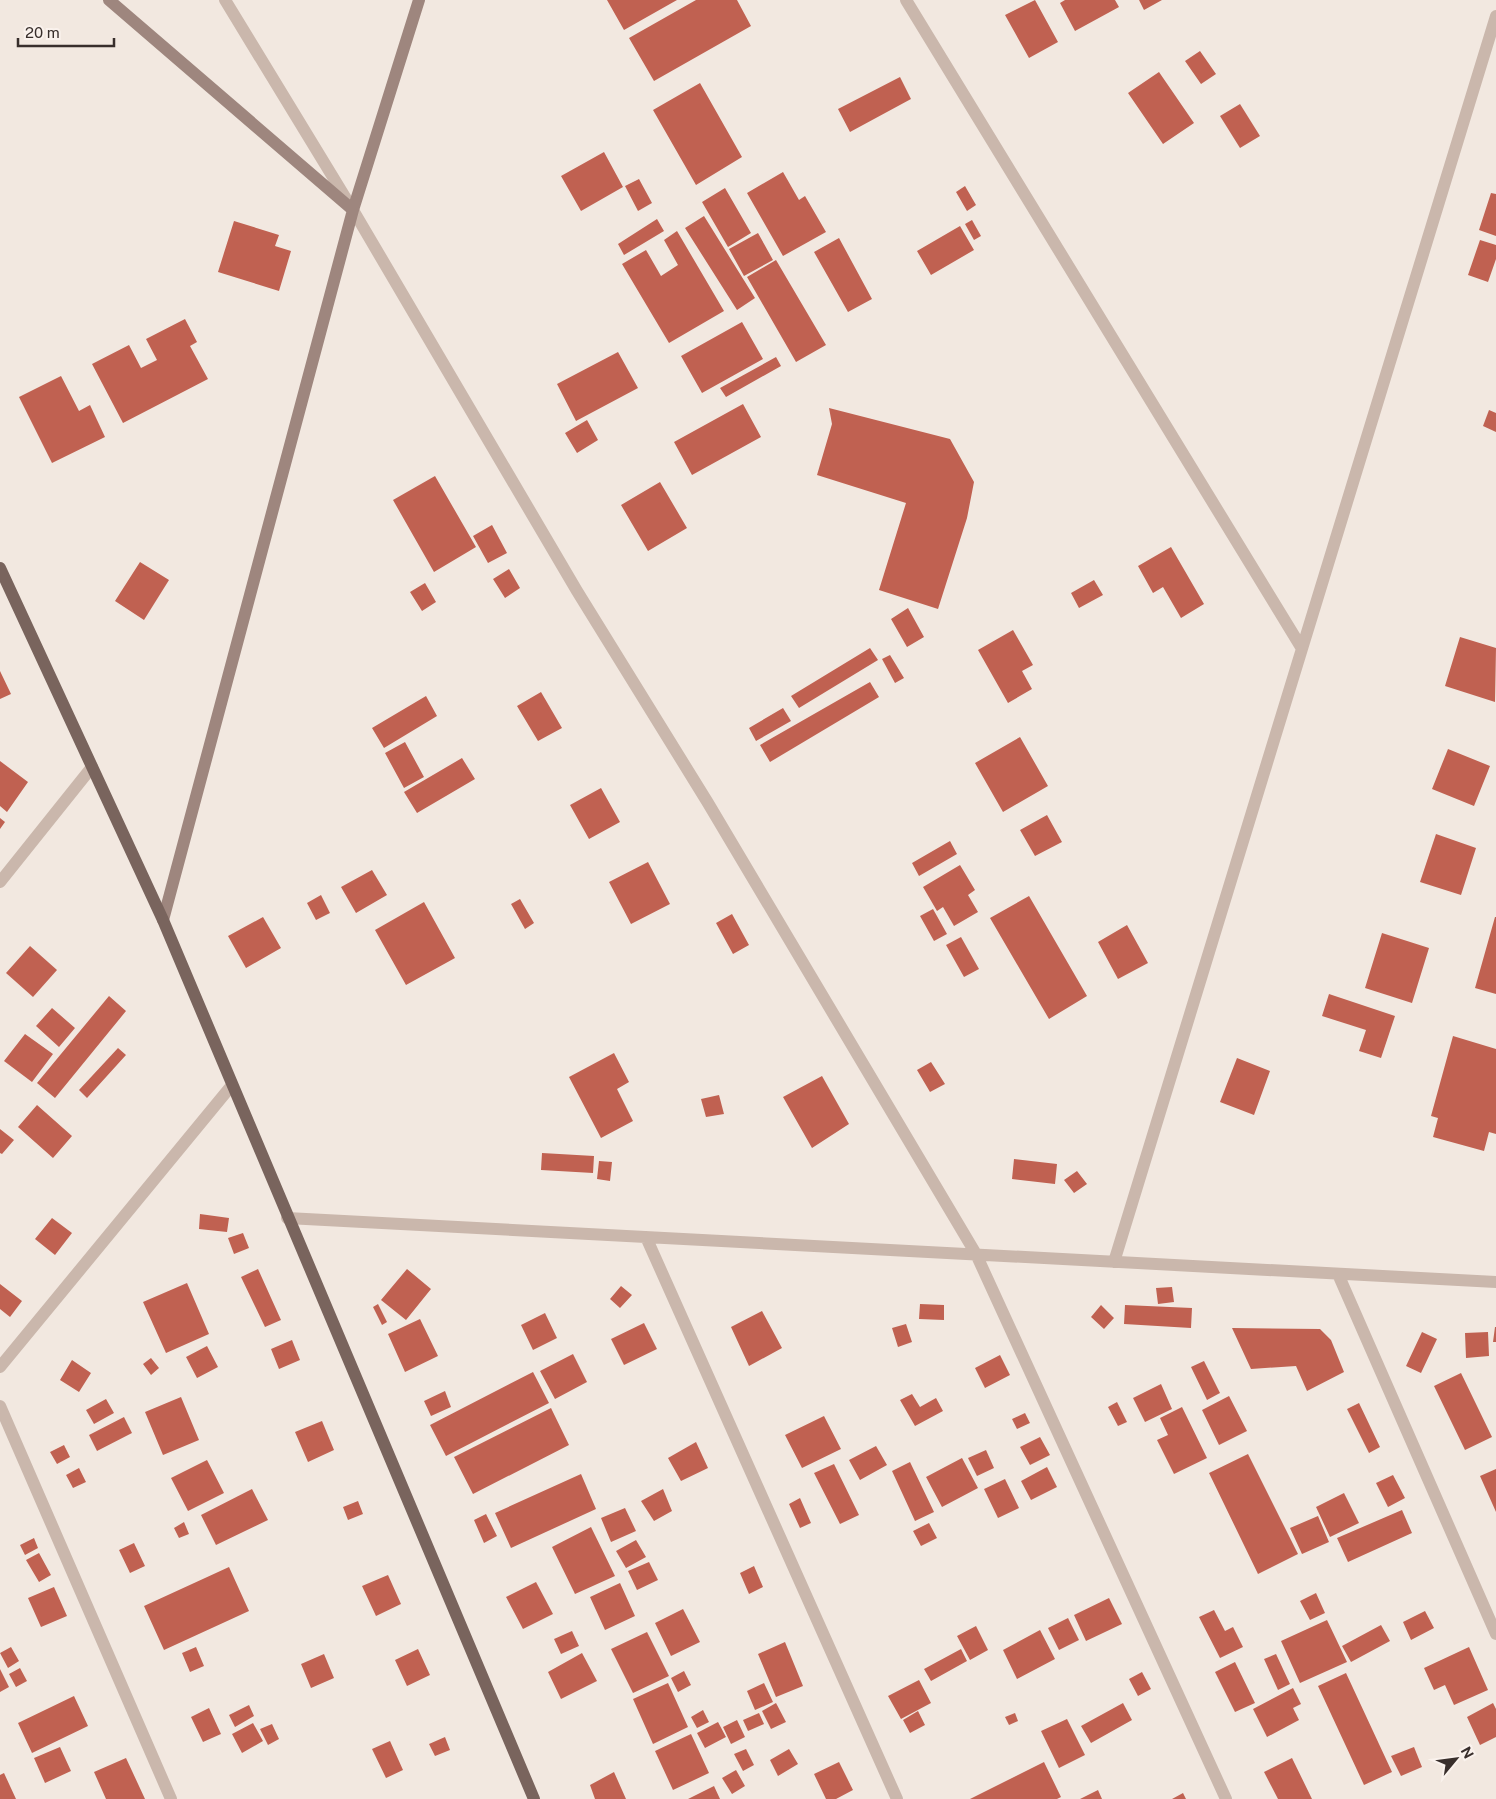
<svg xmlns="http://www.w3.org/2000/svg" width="1496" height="1799" viewBox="0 0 1496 1799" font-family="'Public Sans',sans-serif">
<rect width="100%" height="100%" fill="#f2e8e0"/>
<path fill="#c06151" d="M607 0H677L624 30Z
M696 0H737L751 26 654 81 629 38Z
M1035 0 1058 42 1029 58 1005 15Z
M1065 0H1115L1119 7 1075 31 1060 3Z
M1139 0H1162L1144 10Z
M1200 51 1216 74 1201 84 1185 61Z
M1159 72 1194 123 1163 144 1128 93Z
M900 77 911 99 850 132 838 109Z
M700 83 742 157 696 185 653 110Z
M1240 104 1260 136 1240 148 1220 116Z
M604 152 623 187 581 211 561 176Z
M783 172 799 200 805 196 826 232 783 256 747 193Z
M639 179 652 203 638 211 625 186Z
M965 186 976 205 967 211 956 192Z
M725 188 751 233 728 247 702 202Z
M1491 193 1496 194V236L1479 230Z
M704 216 755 298 737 310 685 228Z
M657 219 664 231 624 255 618 244Z
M972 220 981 236 974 240 965 224Z
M234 221 279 235 275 246 291 251 279 291 218 272Z
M960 226 974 250 931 275 917 251Z
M677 231 724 311 669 343 622 264 646 250 661 276 678 265 664 240Z
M758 233 773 260 744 276 729 249Z
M839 238 872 299 848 312 814 252Z
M1480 240 1496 245V259L1488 282 1468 275Z
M776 260 826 345 796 362 747 277Z
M185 319 197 342 190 346 208 379 123 423 92 364 129 345 141 368 157 360 146 339Z
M742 322 763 359 702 393 681 356Z
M618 352 638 388 576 421 557 384Z
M776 357 781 366 726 397 720 388Z
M61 376 79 411 90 405 105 437 52 463 19 397Z
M743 404 761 437 692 475 674 442Z
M829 408 950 439 974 482 967 518 938 609 879 590 906 503 817 475 832 424Z
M1489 410 1496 413V432L1483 426Z
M587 420 598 440 577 453 565 433Z
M435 476 476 547 434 572 393 500Z
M660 482 687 528 648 551 621 505Z
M492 525 507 553 488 563 473 536Z
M1171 547 1204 604 1181 618 1163 587 1153 593 1138 566Z
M140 562 169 580 144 620 115 601Z
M509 569 520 588 505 598 493 579Z
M1094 580 1103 595 1079 608 1071 593Z
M425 583 436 602 422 611 410 592Z
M908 608 924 637 907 647 891 619Z
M1013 630 1033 665 1022 671 1032 689 1008 703 978 650Z
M1460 637 1496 648 1495 702 1445 686Z
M870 648 878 660 799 708 791 696Z
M890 655 904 678 895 683 882 659Z
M0 671 11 694 0 699Z
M870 682 879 697 770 762 760 745Z
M541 692 562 728 538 741 517 706Z
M426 696 437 716 384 748 372 728Z
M783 708 791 721 756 741 749 728Z
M1020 737 1048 786 1003 812 975 763Z
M405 742 424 777 404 788 385 753Z
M1448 749 1490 766 1474 806 1432 789Z
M462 758 475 779 417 813 404 792Z
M0 761 28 782 7 812 0 806Z
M601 788 620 822 589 839 570 805Z
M1047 815 1062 842 1035 856 1020 830Z
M0 818 5 822 0 829Z
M1436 834 1476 848 1461 895 1420 882Z
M950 841 957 854 919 876 912 863Z
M648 862 670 904 631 924 609 882Z
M960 865 975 890 968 895 978 912 954 926 943 907 937 911 923 887Z
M372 870 387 895 356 913 341 887Z
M321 895 330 913 316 920 307 903Z
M1029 896 1087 996 1049 1019 990 918Z
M520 899 534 923 525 929 511 904Z
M424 902 455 958 406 985 375 930Z
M933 909 947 934 934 941 920 916Z
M732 914 749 945 733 954 716 923Z
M263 917 281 948 246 968 228 936Z
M1495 917H1496V994L1475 988Z
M1127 925 1148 963 1118 979 1098 942Z
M1382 933 1429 948 1412 1003 1365 988Z
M961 937 979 969 964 977 946 945Z
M30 946 57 970 33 997 6 973Z
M1329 994 1395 1016 1381 1058 1359 1051 1366 1030 1322 1016Z
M109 996 126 1011 55 1098 37 1083Z
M52 1008 75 1028 59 1047 36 1026Z
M25 1034 53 1054 32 1082 4 1061Z
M1453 1036 1496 1049V1134L1489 1132 1484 1151 1433 1137 1438 1118 1431 1116Z
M118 1048 126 1055 87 1098 79 1090Z
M614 1053 629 1082 617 1089 633 1121 601 1138 569 1077Z
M1237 1058 1270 1071 1254 1115 1220 1102Z
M931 1062 945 1084 930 1092 917 1070Z
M822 1076 849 1124 812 1148 783 1097Z
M719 1095 724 1114 706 1117 701 1099Z
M37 1105 72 1136 53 1158 18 1127Z
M0 1129 14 1140 2 1154 0 1153Z
M542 1153 594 1156 593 1173 541 1170Z
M1014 1159 1057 1164 1055 1184 1012 1179Z
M599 1161 612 1162 610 1181 597 1179Z
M1077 1171 1087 1184 1074 1193 1064 1180Z
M200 1214 229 1218 227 1232 199 1229Z
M52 1218 72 1233 55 1255 35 1239Z
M243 1233 249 1248 234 1254 228 1238Z
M258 1269 281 1320 265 1327 241 1277Z
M407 1269 431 1289 406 1320 381 1300Z
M187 1283 209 1334 166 1353 143 1302Z
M0 1284 22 1301 10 1317 0 1309Z
M621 1286 632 1295 620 1308 610 1299Z
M1172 1287 1174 1302 1158 1304 1156 1288Z
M378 1304 387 1322 382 1325 373 1307Z
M920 1304 944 1305V1320L919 1319Z
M1101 1305 1114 1318 1104 1329 1091 1317Z
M1125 1305 1192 1308 1191 1328 1124 1324Z
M762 1311 782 1348 749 1366 731 1327Z
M545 1313 557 1338 533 1350 521 1325Z
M420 1319 438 1356 405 1372 388 1334Z
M644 1323 657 1349 624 1365 611 1339Z
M906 1324 912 1342 898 1347 892 1328Z
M1495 1327H1496V1342H1493Z
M1232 1328 1320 1329 1331 1340 1344 1372 1307 1391 1296 1366 1251 1369Z
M1422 1332 1437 1339 1421 1373 1406 1366Z
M1488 1332 1489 1356 1466 1358 1465 1333Z
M292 1340 300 1360 279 1369 271 1349Z
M207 1346 218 1367 197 1378 186 1357Z
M573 1354 587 1382 555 1399 540 1371Z
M1000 1355 1010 1375 985 1388 975 1368Z
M151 1358 159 1368 151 1375 143 1364Z
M72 1360 91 1373 79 1392 60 1380Z
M1204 1361 1220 1393 1207 1400 1191 1367Z
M533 1372 549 1403 446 1456 430 1425Z
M1461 1373 1492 1437 1465 1450 1434 1386Z
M1161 1384 1172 1409 1145 1422 1133 1398Z
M445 1391 451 1407 431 1416 424 1401Z
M912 1394 920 1407 936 1398 943 1411 915 1426 900 1400Z
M1229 1396 1247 1431 1219 1445 1202 1410Z
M181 1397 199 1440 163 1455 145 1412Z
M106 1399 114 1413 94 1424 86 1410Z
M1117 1402 1127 1422 1118 1426 1108 1407Z
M1359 1403 1380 1447 1369 1453 1347 1409Z
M1182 1407 1207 1458 1174 1474 1157 1440 1168 1435 1160 1418Z
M551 1408 569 1445 473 1494 454 1457Z
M1025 1413 1030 1423 1017 1429 1012 1419Z
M824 1416 841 1449 802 1468 785 1435Z
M124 1417 132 1433 97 1451 89 1435Z
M322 1421 334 1450 308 1462 295 1432Z
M1040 1437 1050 1455 1030 1465 1020 1447Z
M696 1442 708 1468 681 1481 668 1458Z
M64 1445 70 1457 57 1464 50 1452Z
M876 1446 887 1465 860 1480 849 1460Z
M986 1450 994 1468 977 1476 968 1458Z
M1248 1454 1298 1554 1258 1574 1209 1473Z
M962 1458 978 1488 942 1507 926 1477Z
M207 1460 224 1493 188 1511 171 1478Z
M910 1462 934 1512 915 1521 892 1471Z
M834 1464 859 1515 840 1524 814 1473Z
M1047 1467 1057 1487 1031 1500 1021 1481Z
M79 1468 86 1482 73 1488 66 1475Z
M1496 1469V1512L1480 1476Z
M581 1474 596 1509 511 1548 495 1513Z
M1393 1475 1405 1498 1388 1507 1376 1483Z
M1005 1479 1019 1508 998 1518 984 1489Z
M252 1489 268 1520 216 1545 201 1515Z
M663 1489 672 1511 654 1521 641 1501Z
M1344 1493 1359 1523 1330 1537 1316 1507Z
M800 1498 811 1523 800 1528 789 1504Z
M358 1501 363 1514 348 1520 343 1507Z
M625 1508 636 1531 611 1542 601 1518Z
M1402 1510 1412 1533 1348 1562 1337 1538Z
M486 1514 497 1536 484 1543 474 1520Z
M1318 1516 1329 1542 1302 1554 1290 1528Z
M184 1522 189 1534 179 1538 174 1528Z
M929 1523 937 1538 921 1546 913 1531Z
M591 1527 615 1576 575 1594 552 1547Z
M34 1538 38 1548 25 1555 20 1545Z
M636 1540 646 1557 626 1568 616 1551Z
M134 1543 145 1566 130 1573 119 1550Z
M39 1553 51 1575 39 1582 26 1560Z
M649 1562 658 1580 637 1590 628 1571Z
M754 1566 763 1587 749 1594 740 1573Z
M229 1567 249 1611 164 1650 144 1606Z
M388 1575 401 1604 376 1616 362 1586Z
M536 1582 553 1614 523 1629 506 1597Z
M620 1583 635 1616 605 1630 590 1597Z
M54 1587 67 1616 41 1627 28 1598Z
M1316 1593 1325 1613 1310 1620 1300 1601Z
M1109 1598 1122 1624 1086 1641 1074 1615Z
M683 1609 700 1642 671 1656 655 1623Z
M1214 1610 1225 1631 1233 1627 1243 1647 1220 1658 1199 1617Z
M1425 1611 1434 1628 1411 1640 1403 1622Z
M1068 1618 1079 1640 1059 1650 1048 1628Z
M1327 1620 1347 1662 1300 1683 1281 1641Z
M1381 1625 1390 1641 1351 1662 1342 1646Z
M976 1626 988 1650 970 1660 957 1636Z
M1040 1630 1055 1659 1017 1679 1003 1650Z
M572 1631 579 1646 561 1654 554 1639Z
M647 1632 669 1676 633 1693 611 1649Z
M785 1642 803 1686 776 1697 758 1654Z
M11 1647 19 1661 8 1668 0 1653Z
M196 1647 204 1666 190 1672 182 1653Z
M1469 1647 1488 1690 1454 1705 1445 1685 1434 1690 1424 1668Z
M418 1649 430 1675 407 1686 395 1660Z
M961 1649 967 1661 931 1681 924 1669Z
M582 1653 597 1681 561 1699 548 1672Z
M324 1654 334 1678 311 1688 301 1664Z
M1276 1654 1290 1684 1278 1690 1264 1659Z
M1235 1662 1255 1703 1235 1712 1215 1672Z
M20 1668 27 1681 16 1687 9 1674Z
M0 1669 9 1687 0 1692Z
M684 1671 691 1685 678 1692 671 1678Z
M1142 1672 1151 1689 1138 1696 1129 1679Z
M1346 1673 1392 1772 1364 1785 1318 1686Z
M919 1680 931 1703 901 1719 888 1696Z
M668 1683 688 1727 653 1744 633 1699Z
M764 1683 773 1702 755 1710 747 1691Z
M1293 1688 1301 1704 1293 1708 1299 1720 1267 1737 1253 1709Z
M74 1696 88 1726 32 1753 18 1723Z
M776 1703 786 1722 771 1729 762 1711Z
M1123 1703 1132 1720 1091 1743 1081 1726Z
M1493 1703 1496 1709V1737L1480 1745 1467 1717Z
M249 1705 254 1716 235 1727 229 1715Z
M209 1708 221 1734 203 1742 191 1717Z
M703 1710 709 1722 697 1728 691 1717Z
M918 1711 925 1725 910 1733 903 1720Z
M759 1713 764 1724 748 1731 743 1720Z
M1015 1713 1018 1721 1009 1725 1005 1717Z
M1067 1719 1085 1755 1059 1768 1041 1731Z
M737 1720 745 1737 731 1744 723 1727Z
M718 1722 726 1737 705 1748 697 1733Z
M253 1723 263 1741 242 1753 232 1734Z
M272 1724 279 1739 268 1745 260 1729Z
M691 1734 709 1773 673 1790 655 1751Z
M445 1737 450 1750 435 1756 429 1744Z
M390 1741 403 1770 386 1778 372 1749Z
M60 1747 71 1771 45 1783 34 1758Z
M1414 1747 1422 1767 1401 1776 1391 1756Z
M746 1749 754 1765 743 1771 734 1754Z
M789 1749 798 1764 778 1776 770 1760Z
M126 1758 145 1799H106L94 1772Z
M1292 1758 1312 1799H1278L1264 1772Z
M839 1762 853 1790 836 1799H826L814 1774Z
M1044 1762 1061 1797 1057 1799H970Z
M736 1770 745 1786 732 1794 722 1778Z
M614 1772 626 1799H595L590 1785Z
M4 1773 16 1799H0V1775Z
M714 1786 720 1799H688Z
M1098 1790 1102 1799H1080Z
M1183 1793 1186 1799H1172Z"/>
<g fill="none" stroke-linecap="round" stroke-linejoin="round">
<path stroke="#cab7ac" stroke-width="12" d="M225 0 353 210 577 591 708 803 976 1254 1226 1799
M906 0 1301 647
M0 882 92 767
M287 1218 1496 1282
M646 1237 897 1799
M1114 1262 1496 16
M1338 1274 1496 1634
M0 1367 232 1085
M0 1406 171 1799"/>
<path stroke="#9e867e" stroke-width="12" d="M109 0 353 210
M163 920 353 210 419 0"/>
<path stroke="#79645d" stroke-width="12" d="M0 568 163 920 534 1799"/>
</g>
<g transform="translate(1456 1759) rotate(61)" stroke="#faf2ed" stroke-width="4" paint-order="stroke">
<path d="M0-4L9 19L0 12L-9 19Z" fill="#382e2b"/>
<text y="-8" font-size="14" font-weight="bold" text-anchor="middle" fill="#382e2b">N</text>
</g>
<path d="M18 38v8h96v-8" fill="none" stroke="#382e2b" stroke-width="2.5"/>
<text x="25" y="38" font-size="15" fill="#382e2b" stroke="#faf2ed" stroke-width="4" paint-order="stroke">20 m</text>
</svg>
